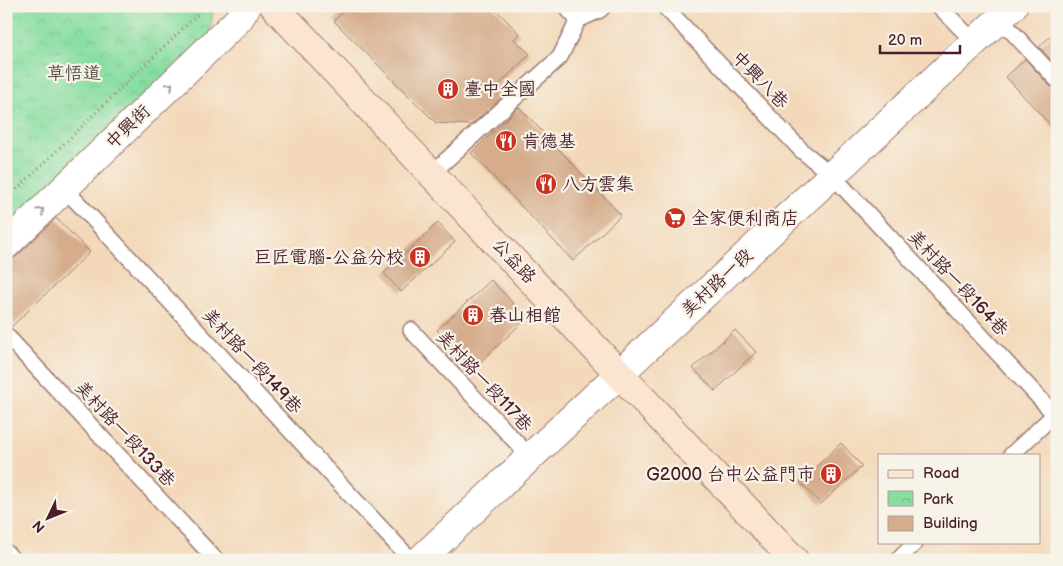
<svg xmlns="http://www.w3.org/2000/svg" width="1063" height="566" viewBox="0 0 1063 566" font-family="'Balsamiq Sans','LXGW WenKai TC',sans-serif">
<defs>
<pattern id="park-crowns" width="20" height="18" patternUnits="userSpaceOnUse" patternTransform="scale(1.25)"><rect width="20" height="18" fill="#87dea1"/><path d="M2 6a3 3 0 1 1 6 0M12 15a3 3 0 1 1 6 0" fill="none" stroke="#76be8b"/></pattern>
</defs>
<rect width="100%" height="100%" fill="#f7f3e8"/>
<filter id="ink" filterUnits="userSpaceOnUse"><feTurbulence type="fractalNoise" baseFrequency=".02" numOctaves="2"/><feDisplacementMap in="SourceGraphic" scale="10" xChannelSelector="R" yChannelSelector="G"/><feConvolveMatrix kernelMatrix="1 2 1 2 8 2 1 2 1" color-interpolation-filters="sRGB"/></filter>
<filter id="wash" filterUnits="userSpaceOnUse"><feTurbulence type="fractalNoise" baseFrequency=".0096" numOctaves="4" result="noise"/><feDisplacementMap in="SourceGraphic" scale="20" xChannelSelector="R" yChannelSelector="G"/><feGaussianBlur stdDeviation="1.12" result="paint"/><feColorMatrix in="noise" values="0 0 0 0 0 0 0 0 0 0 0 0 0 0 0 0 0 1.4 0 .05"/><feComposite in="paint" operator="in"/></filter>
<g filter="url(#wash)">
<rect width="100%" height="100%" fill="#f3d9ba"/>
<path fill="url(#park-crowns)" stroke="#687e66" d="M6 6H213L210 35 6 230Z"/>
<g id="blocks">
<path fill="#d5ad8d" d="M348 6H492L520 34 514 39 530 54 498 86 506 94 471 125 436 123 334 21Z
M1057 30V66L1039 47Z
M1025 59 1050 86 1057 89V132L1006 77Z
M519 107 621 215 573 261 471 153Z
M56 218 90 252 11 327 6 326V262L17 256Z
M438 223 455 242 401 292 384 273Z
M491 280 527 318 473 369 437 330Z
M735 330 756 352 715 391 693 368Z
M841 443 862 466 821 504 800 482Z"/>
</g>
</g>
<g filter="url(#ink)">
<use href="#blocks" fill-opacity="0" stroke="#9e7c72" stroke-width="1"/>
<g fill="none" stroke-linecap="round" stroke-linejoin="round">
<g stroke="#9e7c72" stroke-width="18">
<path id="service" d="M565 6 578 20
M664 6 802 151 832 175 1057 417
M939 6 975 43
M1000 19 1057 80
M432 173 560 57 578 20 600 10 604 6
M64 188 411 560
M411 330 530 457
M6 335 216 560
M1011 455 1057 412
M6 552 13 560
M898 560 916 542"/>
</g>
<g stroke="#9e7c72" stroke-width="30">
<path id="minor" d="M6 245 239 19 247 6"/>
</g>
<g stroke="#9e7c72" stroke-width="30">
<path id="tertiary" d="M420 560 1013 6"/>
</g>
<g stroke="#9e7c72" stroke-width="30">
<path id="secondary" d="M274 6 794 560"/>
</g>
<path stroke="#9e7c72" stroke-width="3" stroke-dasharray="1 4" stroke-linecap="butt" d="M6 16 17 6
M6 200 200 12"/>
<use href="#service" stroke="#fff" stroke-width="15"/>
<use href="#minor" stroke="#fff" stroke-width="28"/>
<use href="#tertiary" stroke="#fff" stroke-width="28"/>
<use href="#secondary" stroke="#fce5d0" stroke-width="28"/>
</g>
<defs><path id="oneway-chevron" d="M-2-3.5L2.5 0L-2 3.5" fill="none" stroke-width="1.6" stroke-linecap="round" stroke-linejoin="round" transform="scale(1.25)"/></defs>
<g stroke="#ae9aa0">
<use href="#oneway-chevron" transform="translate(170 86) rotate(-44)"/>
<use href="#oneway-chevron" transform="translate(41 211) rotate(-44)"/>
</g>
</g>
<defs>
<g id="building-disc" transform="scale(1.125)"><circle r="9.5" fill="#c8321e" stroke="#f7f3e8"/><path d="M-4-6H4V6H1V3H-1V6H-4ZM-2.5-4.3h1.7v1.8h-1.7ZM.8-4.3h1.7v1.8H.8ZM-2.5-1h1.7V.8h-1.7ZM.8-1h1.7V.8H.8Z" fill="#fff"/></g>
<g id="restaurant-disc" transform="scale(1.125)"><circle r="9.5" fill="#c8321e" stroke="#f7f3e8"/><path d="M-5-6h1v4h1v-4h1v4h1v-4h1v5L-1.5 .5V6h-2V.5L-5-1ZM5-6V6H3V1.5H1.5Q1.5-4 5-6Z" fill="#fff"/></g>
<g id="supermarket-disc" transform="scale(1.125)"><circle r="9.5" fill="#c8321e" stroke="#f7f3e8"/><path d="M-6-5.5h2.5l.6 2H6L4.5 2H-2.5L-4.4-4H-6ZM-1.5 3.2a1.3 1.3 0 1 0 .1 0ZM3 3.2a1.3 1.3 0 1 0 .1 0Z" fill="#fff"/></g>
</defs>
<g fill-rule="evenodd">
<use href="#building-disc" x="448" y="89"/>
<use href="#restaurant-disc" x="506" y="141"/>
<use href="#restaurant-disc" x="546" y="184"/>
<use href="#supermarket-disc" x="675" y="218"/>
<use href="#building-disc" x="420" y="257"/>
<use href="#building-disc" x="473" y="315"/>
<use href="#building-disc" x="831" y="474"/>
</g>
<g text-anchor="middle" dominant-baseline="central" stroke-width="4.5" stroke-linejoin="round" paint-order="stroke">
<g font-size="18" fill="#594f48" stroke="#f7f3e8">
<text x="74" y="73">草悟道</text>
</g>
<g font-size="18" fill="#4a1f2b" stroke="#f7f3e8">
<text transform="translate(760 80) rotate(46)">中興八巷</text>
<text transform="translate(128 127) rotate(-44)">中興街</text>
<text transform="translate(514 261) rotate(47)">公益路</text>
<text transform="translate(717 283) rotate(-43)">美村路一段</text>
<text transform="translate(958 283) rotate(47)">美村路一段164巷</text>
<text transform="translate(252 361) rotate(47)">美村路一段149巷</text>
<text transform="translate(484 381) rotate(47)">美村路一段117巷</text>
<text transform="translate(125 434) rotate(47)">美村路一段133巷</text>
</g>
<g font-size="18" fill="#4a1f2b" stroke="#f7f3e8" text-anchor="start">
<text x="464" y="89">臺中全國</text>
<text x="522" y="141">肯德基</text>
<text x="562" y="184">八方雲集</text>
<text x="691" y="218">全家便利商店</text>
<text x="404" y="257" text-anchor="end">巨匠電腦-公益分校</text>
<text x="489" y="315">春山相館</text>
<text x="815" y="474" text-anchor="end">G2000 台中公益門市</text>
</g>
</g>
<rect width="1063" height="566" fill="none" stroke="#f7f3e8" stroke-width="25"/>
<rect x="878" y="454" width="162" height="90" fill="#f7f3e8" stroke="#b29e9c"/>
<rect x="888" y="470" width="25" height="8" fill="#fce5d0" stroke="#b29e9c"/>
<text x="923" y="478" font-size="15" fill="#4a1f2b">Road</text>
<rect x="888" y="491" width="25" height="15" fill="url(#park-crowns)" stroke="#b29e9c"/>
<text x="923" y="504" font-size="15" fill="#4a1f2b">Park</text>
<rect x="888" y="516" width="25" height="15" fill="#d5ad8d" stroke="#b29e9c"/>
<text x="923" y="528" font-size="15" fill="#4a1f2b">Building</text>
<g transform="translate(48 518) rotate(227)" stroke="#f7f3e8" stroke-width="4" paint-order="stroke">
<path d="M0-4L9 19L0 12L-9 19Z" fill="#4a1f2b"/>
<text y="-8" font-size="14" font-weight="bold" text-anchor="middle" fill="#4a1f2b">N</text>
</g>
<path d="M880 45v8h80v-8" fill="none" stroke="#4a1f2b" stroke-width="2.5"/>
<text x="888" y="45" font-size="15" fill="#4a1f2b" stroke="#f7f3e8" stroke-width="4" paint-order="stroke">20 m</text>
</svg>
